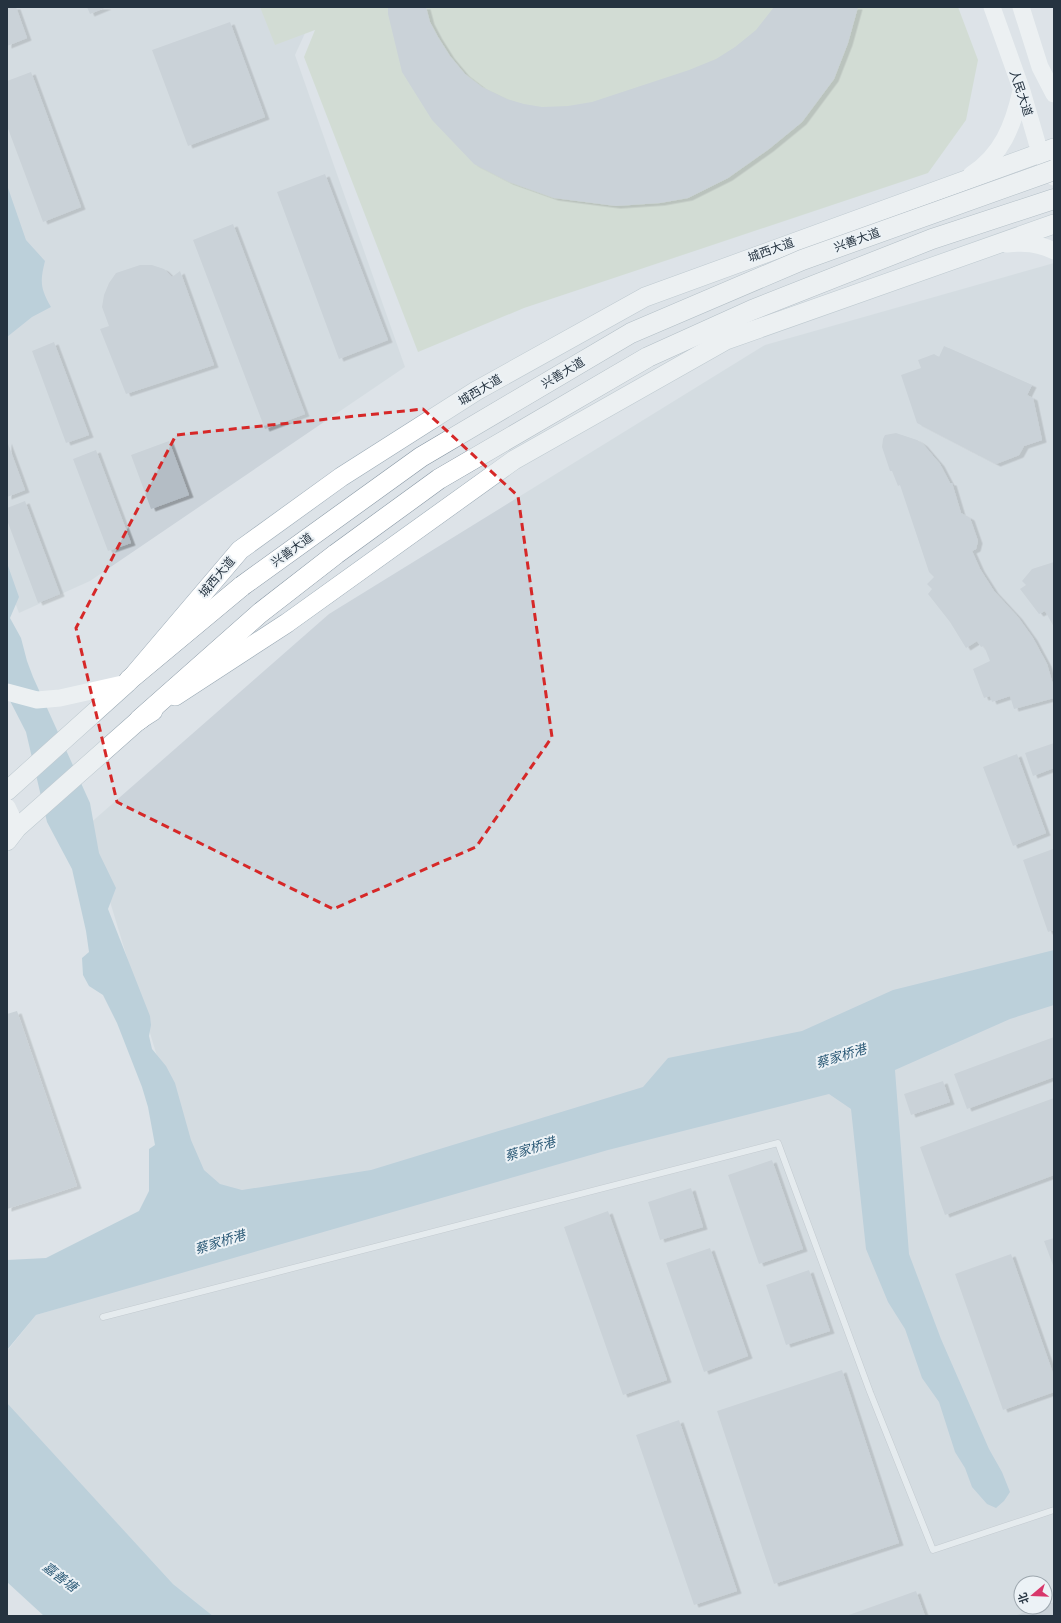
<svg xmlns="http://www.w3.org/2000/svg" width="1061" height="1623" viewBox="0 0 1061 1623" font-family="Arial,'Noto Sans SC',sans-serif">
<defs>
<filter id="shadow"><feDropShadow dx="4.5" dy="2.5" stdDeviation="0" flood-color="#0004"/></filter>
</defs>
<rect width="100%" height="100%" fill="#dde3e8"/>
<path fill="#cbd3da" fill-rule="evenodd" d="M7 7H317L295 55 405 367 90 581 19 613 7 581Z
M1054 263V1616H213L173 1584 7 1404V1351L36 1315 219 1260 87 826 329 614 765 345ZM1021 1583H1045V1607H1021Z"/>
<path fill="#c6d3bd" d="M260 7H958L978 60 966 120 928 173 524 308 418 352 304 57 315 30 275 45Z"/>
<path fill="#95b8cb" d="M7 185 26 240 45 261C40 281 40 288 51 307L32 317 7 337Z
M7 563 19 597 10 618 21 638 27 661 33 677 90 803 99 853 116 888 108 909 150 1016 151 1025 149 1036 152 1049 166 1066 175 1083 191 1140 204 1170 220 1184 242 1190 371 1170 643 1087 668 1058 802 1031 893 990 1054 950V1005L1010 1019 895 1070 909 1254 941 1339 989 1449 1002 1472 1010 1492 1004 1501 996 1508 987 1504 972 1487 965 1468 955 1452 939 1402 922 1378 905 1329 888 1302 866 1249 851 1109 829 1094 608 1150 36 1315 7 1350V1260L46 1258 139 1211 149 1191V1149L155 1145 148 1107 142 1087 117 1023 103 995 89 986 83 975 82 958 89 952 86 931 72 869 47 822 26 732 7 695Z
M7 1403 173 1584 213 1616H44L7 1582Z"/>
<path fill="#b4bdc5" filter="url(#shadow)" d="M7 7H16L27 38 7 46Z
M87 7H107L90 14Z
M388 7H426L430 22 438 37 450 56 465 74 482 87 507 99 524 104 542 107 568 106 592 102 689 70 716 59 735 47 756 30 774 7H858L848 43 834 79 802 122 769 149 728 178 688 198 660 203 616 206 554 198 509 182 474 164 432 120 402 72 388 14Z
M230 22 265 117 188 146 152 50Z
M31 72 81 207 43 222 7 126V81Z
M325 174 388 340 339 359 277 192Z
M233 224 305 414 265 429 193 240Z
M140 265H152L164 269 172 277 180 271 214 365 126 394 100 329 109 326 102 307 104 295 109 283 116 273Z
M54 342 89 435 66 443 32 351Z
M944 346 1032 385 1027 395 1033 398 1042 440 1024 446 1019 455 996 464 917 423 901 375 921 368 918 360 934 354 939 357Z
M896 433 917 440 923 444 940 464 950 483H952L961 513 970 518 978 541 976 549 972 551 980 569 994 591 1018 617 1033 638 1047 664 1054 688V698L1014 709 1010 696 992 702 990 696 984 698 973 669 990 661 984 646 981 647 977 641 966 648 950 622 928 594 932 589 927 584 934 577 929 572 900 485 898 486 892 471H890L882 447 883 439 885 435Z
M7 441 25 490 7 497Z
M169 441 189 495 151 509 131 455Z
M96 450 131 543 108 551 73 459Z
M25 501 60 594 38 603 7 520V508Z
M1054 562V627L1045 611 1039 614 1020 589 1026 585 1022 581 1032 569Z
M1054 743V768L1033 776 1025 753Z
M1017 754 1046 833 1013 846 983 767Z
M1053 849 1054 853V930L1048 932 1023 860Z
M17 1011 77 1186 7 1209V1014Z
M1054 1037V1077L967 1109 954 1074Z
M943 1081 950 1102 911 1115 904 1094Z
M1054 1098V1175L945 1215 920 1147Z
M772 1160 803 1249 759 1264 728 1175Z
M691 1188 703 1227 660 1240 648 1202Z
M608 1211 667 1380 623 1395 564 1227Z
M1054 1238V1268L1044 1241Z
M710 1248 748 1356 704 1372 666 1263Z
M1011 1254 1054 1376V1392L1003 1410 955 1274Z
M809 1270 830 1331 786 1345 766 1285Z
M842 1370 899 1543 774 1584 717 1411Z
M679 1420 737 1591 694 1605 636 1435Z
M916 1591 925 1616H846Z
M1054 1602V1616H1014L1040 1607H1045V1605Z"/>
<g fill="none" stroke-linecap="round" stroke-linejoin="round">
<g stroke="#a2abb2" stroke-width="7">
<path id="service" d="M103 1317 778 1143 870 1392 933 1550 1054 1510"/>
</g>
<g stroke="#9baab5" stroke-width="20">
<path id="primary" d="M175 696 287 623 514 460 726 340 1054 224
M7 791 127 683 240 550 341 477 476 391 645 297 1054 148
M7 841 17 828 139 720 153 711"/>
</g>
<g stroke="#8393a0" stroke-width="21">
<path id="trunk" d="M129 680 242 586
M139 720 260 613 336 554 439 479 648 357 752 310 932 239 1054 199"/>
</g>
<use href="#service" stroke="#f0f3f6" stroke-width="6"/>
<path stroke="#fff" stroke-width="17" d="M992 7 1022 91 1040 153 1054 177
M1021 7 1040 67 1054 94
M971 175C1002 155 1013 126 1021 91
M1007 244C1024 242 1038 243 1054 251
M7 692 37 700 60 698 127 683
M7 807 17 828"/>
<use href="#primary" stroke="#fff" stroke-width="19"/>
<use href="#trunk" stroke="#fff" stroke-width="20"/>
<g stroke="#8393a0" stroke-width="21" stroke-linecap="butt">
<path id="trunk-bridge" d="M242 586 421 457 631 333 802 260 1054 170"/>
</g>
<use href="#trunk-bridge" stroke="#fff" stroke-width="20"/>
</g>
<path d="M0 0H1061V1623H0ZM423 409 518 496 552 737 476 847 333 909 117 802 76 628 176 435Z" fill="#dde3e8" fill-opacity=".55" fill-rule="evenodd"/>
<path fill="none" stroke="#d62828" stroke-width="3" stroke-dasharray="8 5" stroke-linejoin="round" d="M423 409 518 496 552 737 476 847 333 909 117 802 76 628 176 435Z"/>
<g text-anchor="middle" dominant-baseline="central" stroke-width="4" stroke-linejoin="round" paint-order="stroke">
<g font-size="12" fill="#253340" stroke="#ecf2f6">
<text transform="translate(1021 93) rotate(72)">人民大道</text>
<text transform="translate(857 240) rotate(-20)">兴善大道</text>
<text transform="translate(771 250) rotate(-20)">城西大道</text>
<text transform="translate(563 373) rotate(-31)">兴善大道</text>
<text transform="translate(480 390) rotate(-31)">城西大道</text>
<text transform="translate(292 550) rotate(-36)">兴善大道</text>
<text transform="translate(217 577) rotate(-50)">城西大道</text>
</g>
<g font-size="13" font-style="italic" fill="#2c5a77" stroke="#ecf2f6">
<text transform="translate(841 1056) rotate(-17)">蔡家桥港</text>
<text transform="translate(530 1149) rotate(-17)">蔡家桥港</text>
<text transform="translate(220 1242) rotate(-17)">蔡家桥港</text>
<text transform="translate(60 1577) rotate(37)">嘉善塘</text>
</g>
</g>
<rect width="1061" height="1623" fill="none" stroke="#253340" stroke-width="16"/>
<g transform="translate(1033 1595) rotate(251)"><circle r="19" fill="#ecf2f6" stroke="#9ca6ad"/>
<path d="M0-3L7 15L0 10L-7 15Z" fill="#d8376b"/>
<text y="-6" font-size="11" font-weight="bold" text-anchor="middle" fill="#253340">北</text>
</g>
</svg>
